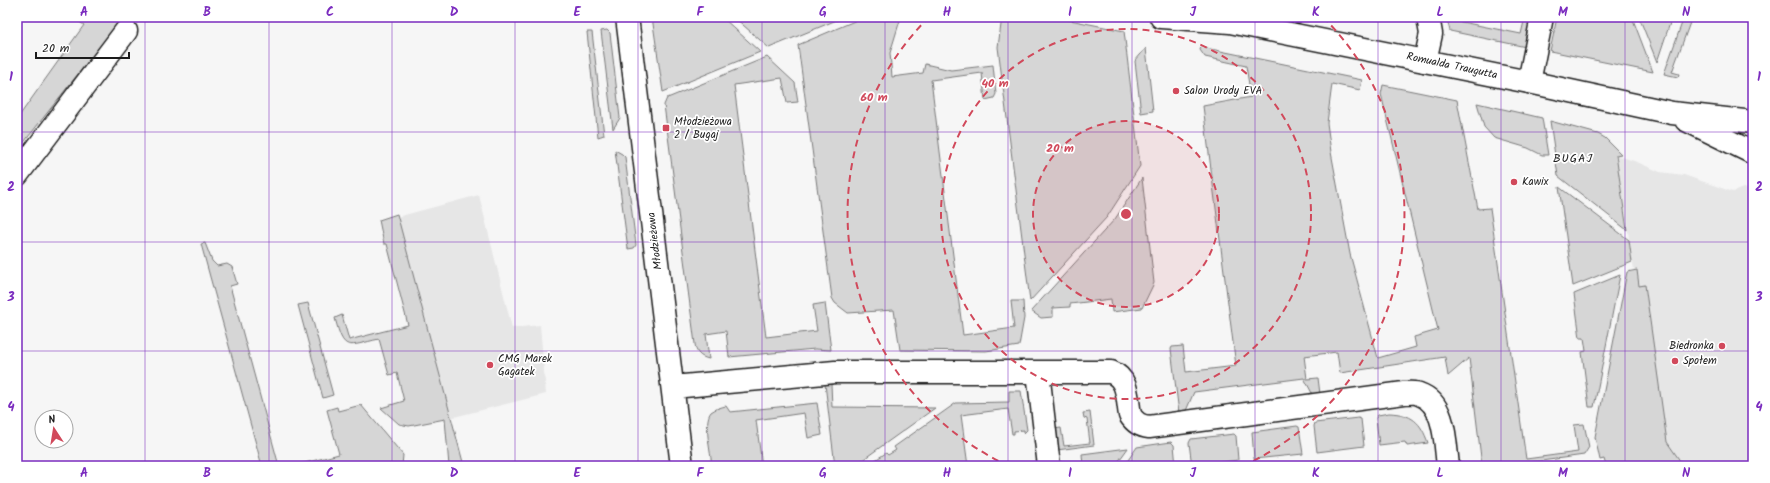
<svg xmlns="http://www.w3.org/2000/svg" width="1770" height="483" viewBox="0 0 1770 483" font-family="Kalam,sans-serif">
<rect width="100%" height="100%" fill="#f6f6f6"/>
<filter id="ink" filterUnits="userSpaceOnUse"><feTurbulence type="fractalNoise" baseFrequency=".025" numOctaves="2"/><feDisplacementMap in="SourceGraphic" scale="8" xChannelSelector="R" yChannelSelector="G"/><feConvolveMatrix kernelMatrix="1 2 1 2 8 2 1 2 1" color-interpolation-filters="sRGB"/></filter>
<g filter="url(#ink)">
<path fill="#e6e6e6" d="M1616 155 1637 162 1660 172 1684 175 1733 192 1743 188 1753 190V466H1684L1667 442 1645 286H1639L1637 270H1634Z
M479 195 512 328 540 325 546 394 450 418 397 217Z"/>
<path fill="#d6d6d6" stroke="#797979" d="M72 17H123L17 151V119L84 25Z
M652 17H722L760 52 663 92Z
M734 17H844L769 48Z
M864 17H901L890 53 892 77 923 73 925 64 951 70 993 65 996 94 994 98 985 100 982 73 931 80 963 335 1014 328 1011 301H1023L1024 318 1019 346 986 351 900 350 894 310 848 313 835 303 832 298 798 45Z
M1002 17H1055L1124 31 1140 166 1107 217 1030 301 998 47Z
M1525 17H1529V19L1533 20 1526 47 1450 31 1447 19 1521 34Z
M1557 17H1632L1653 72 1550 51Z
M1639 17H1672L1657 62Z
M1684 17H1692L1672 72 1679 74 1678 77 1664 74Z
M607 30 610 33 620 118 613 129 601 31Z
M587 32H592L604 135 598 137Z
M1201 47 1362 80 1360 90 1332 84 1327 123 1331 152 1350 254 1378 358 1416 347 1414 337 1438 330 1381 94 1383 85 1457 100 1478 209 1490 208 1526 459 1578 452 1574 425 1584 424 1589 447 1584 455 1506 466H1482L1469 358 1448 376 1445 357 1340 373 1337 352 1304 356 1307 379 1318 378 1320 394 1313 395 1304 378 1194 392 1185 413H1179L1171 349 1172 347 1183 346 1186 372 1236 366 1203 106 1251 97 1246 66 1205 57 1200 50Z
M1146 48 1153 111 1141 113 1135 61Z
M767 57 795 83 798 102 787 103 782 78 734 85 766 337 817 331 813 305 825 303 831 350 815 349 729 357 726 331 706 334 709 359C700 357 696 353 695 344L664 105 667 98 670 97Z
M1477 103 1542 118 1548 155H1542L1528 148 1494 138 1484 127Z
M1550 121 1598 134 1605 138 1621 154 1616 155 1627 230 1558 176Z
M615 150 622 154 625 157 636 245 634 248 628 249Z
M1142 178 1154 283 1142 308 1112 312 1111 299 1070 304V307L1053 308V317L1041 318 1031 311 1115 219Z
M1559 187 1629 240 1632 262 1573 286Z
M397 214 464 466H449L445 419 409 426 399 424 381 408 404 401 397 373 389 375 379 339C347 346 344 353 335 318L342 315 349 340 408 325 387 244H384L379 220Z
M205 243 212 261 217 266 227 264 232 267 237 284 230 286 279 466H262L201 244Z
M1637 270 1639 286 1645 285 1667 442 1683 465 1681 466H1606L1604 459 1600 460 1595 437 1627 272Z
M1620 275 1594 407H1589L1582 352 1586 351 1584 338H1580L1574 294Z
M308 303 333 395 323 398 298 305Z
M825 384H831L832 407 935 408 854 466H835Z
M1009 391H1021L1027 430 1024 433V430L1014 431V434H1012L1008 409 961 415 968 466H866L886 453 888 455 896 450 894 447 956 403 1009 402Z
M817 403 822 435 808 438 804 413 756 420 762 466H712C711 454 703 421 711 412 715 409 721 407 726 406L730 412Z
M361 405 403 455 402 466H293L339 454 327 410 337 407 338 411Z
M1090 412 1094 445 1057 450 1054 429 1061 428 1064 446 1090 443 1087 419 1084 418 1083 413Z
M1389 413C1412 414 1421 422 1428 443L1407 446 1405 442 1379 445 1376 418 1378 415Z
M1358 418 1361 419 1364 446 1317 452 1314 426 1315 423Z
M1297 426 1299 427 1303 454 1254 459 1252 432Z
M1234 434 1236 436 1238 460 1192 466 1189 443 1191 439Z
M1171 442 1174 445 1176 466H1124L1137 447Z
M1128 448 1115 466H1083L1082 454Z"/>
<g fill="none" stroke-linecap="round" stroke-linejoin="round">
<g stroke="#1c1c1c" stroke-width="25">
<path id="minor" d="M627 17 682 466
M1425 61 1431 34 1428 17
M1529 82 1542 17
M17 175 126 31
M1038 372 1049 466
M673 387 835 372H1111C1129 379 1127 399 1130 415 1135 423 1140 426 1149 427L1404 393C1408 393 1415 392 1419 394 1446 403 1445 443 1448 466"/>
</g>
<g stroke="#1c1c1c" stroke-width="25">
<path id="tertiary" d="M1161 17 1230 22 1529 82 1672 113 1753 122
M1686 120 1753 153"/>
</g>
<use href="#minor" stroke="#fff" stroke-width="22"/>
<use href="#tertiary" stroke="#fff" stroke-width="22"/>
</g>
</g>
<path fill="none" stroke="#7b2cbf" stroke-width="1" stroke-opacity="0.55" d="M145 17V466M269 17V466M392 17V466M515 17V466M638 17V466M762 17V466M885 17V466M1008 17V466M1132 17V466M1255 17V466M1378 17V466M1501 17V466M1625 17V466M17 132H1753M17 242H1753M17 351H1753"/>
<circle cx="1126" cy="214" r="93" fill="#d1495b" fill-opacity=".12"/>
<g fill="none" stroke="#d1495b" stroke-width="2" stroke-dasharray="7 5">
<circle cx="1126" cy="214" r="93"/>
<circle cx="1126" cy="214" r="185"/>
<path d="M1009 466A278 278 0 0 1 929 17M1323 17A278 278 0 0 1 1243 466"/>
</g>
<g fill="#d1495b" stroke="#fff" stroke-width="1.5">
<circle cx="1176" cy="91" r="4"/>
<rect x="662" y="124" width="8" height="8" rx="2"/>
<circle cx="1514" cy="182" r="4"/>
<circle cx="1722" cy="346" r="4"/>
<circle cx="1675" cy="361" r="4"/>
<circle cx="490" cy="365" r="4"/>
</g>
<g text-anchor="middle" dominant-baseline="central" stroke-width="3.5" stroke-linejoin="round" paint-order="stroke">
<g font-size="11" fill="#1c1c1c" stroke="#fff">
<text transform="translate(1452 66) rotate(12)">Romualda Traugutta</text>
<text transform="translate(655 241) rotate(-97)">Młodzieżowa</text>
</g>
<g font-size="11" fill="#1c1c1c" stroke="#fff" text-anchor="start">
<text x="1184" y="91">Salon Urody EVA</text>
<text x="674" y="122">Młodzieżowa<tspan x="674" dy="13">2 / Bugaj</tspan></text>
<text x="1522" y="182">Kawix</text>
<text x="1714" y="346" text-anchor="end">Biedronka</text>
<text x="498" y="359">CMG Marek<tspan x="498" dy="13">Gagatek</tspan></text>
<text x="1683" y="361">Społem</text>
</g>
<g font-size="12" letter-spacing="1" fill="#1c1c1c" stroke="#fff">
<text x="1573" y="158">BUGAJ</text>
</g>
</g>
<circle cx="1126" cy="214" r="6" fill="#d1495b" stroke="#fff" stroke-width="2"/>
<g font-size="12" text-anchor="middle" font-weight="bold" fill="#d1495b" stroke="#fff" stroke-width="3.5" stroke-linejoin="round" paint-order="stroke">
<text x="995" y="87">40 m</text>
<text x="874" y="101">60 m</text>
<text x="1060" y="152">20 m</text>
</g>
<rect width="1770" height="483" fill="none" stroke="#fff" stroke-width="44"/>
<g transform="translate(54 429) rotate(348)"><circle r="19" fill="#ffffff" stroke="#a4a4a4"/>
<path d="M0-3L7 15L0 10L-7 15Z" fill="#d1495b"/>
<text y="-6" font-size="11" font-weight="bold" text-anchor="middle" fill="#1c1c1c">N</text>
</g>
<path d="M36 52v6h93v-6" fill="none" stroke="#1c1c1c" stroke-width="2"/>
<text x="42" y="52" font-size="12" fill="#1c1c1c" stroke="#ffffff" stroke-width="3" paint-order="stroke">20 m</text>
<rect x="22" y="22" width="1726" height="439" fill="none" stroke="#7b2cbf" stroke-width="1.5"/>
<g font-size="13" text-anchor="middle" font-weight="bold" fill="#7b2cbf">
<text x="84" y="16">A</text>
<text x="207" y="16">B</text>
<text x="330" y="16">C</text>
<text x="454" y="16">D</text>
<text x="577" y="16">E</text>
<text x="700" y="16">F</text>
<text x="823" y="16">G</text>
<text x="947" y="16">H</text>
<text x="1070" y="16">I</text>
<text x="1193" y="16">J</text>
<text x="1316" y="16">K</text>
<text x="1440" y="16">L</text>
<text x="1563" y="16">M</text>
<text x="1686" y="16">N</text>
<text x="11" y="81">1</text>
<text x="1759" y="81">1</text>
<text x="11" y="191">2</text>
<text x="1759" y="191">2</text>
<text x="11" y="301">3</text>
<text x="1759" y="301">3</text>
<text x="11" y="411">4</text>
<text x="1759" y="411">4</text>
<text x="84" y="477">A</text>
<text x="207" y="477">B</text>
<text x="330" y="477">C</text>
<text x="454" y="477">D</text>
<text x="577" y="477">E</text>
<text x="700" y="477">F</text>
<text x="823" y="477">G</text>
<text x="947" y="477">H</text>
<text x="1070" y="477">I</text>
<text x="1193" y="477">J</text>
<text x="1316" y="477">K</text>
<text x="1440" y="477">L</text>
<text x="1563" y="477">M</text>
<text x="1686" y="477">N</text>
</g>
</svg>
